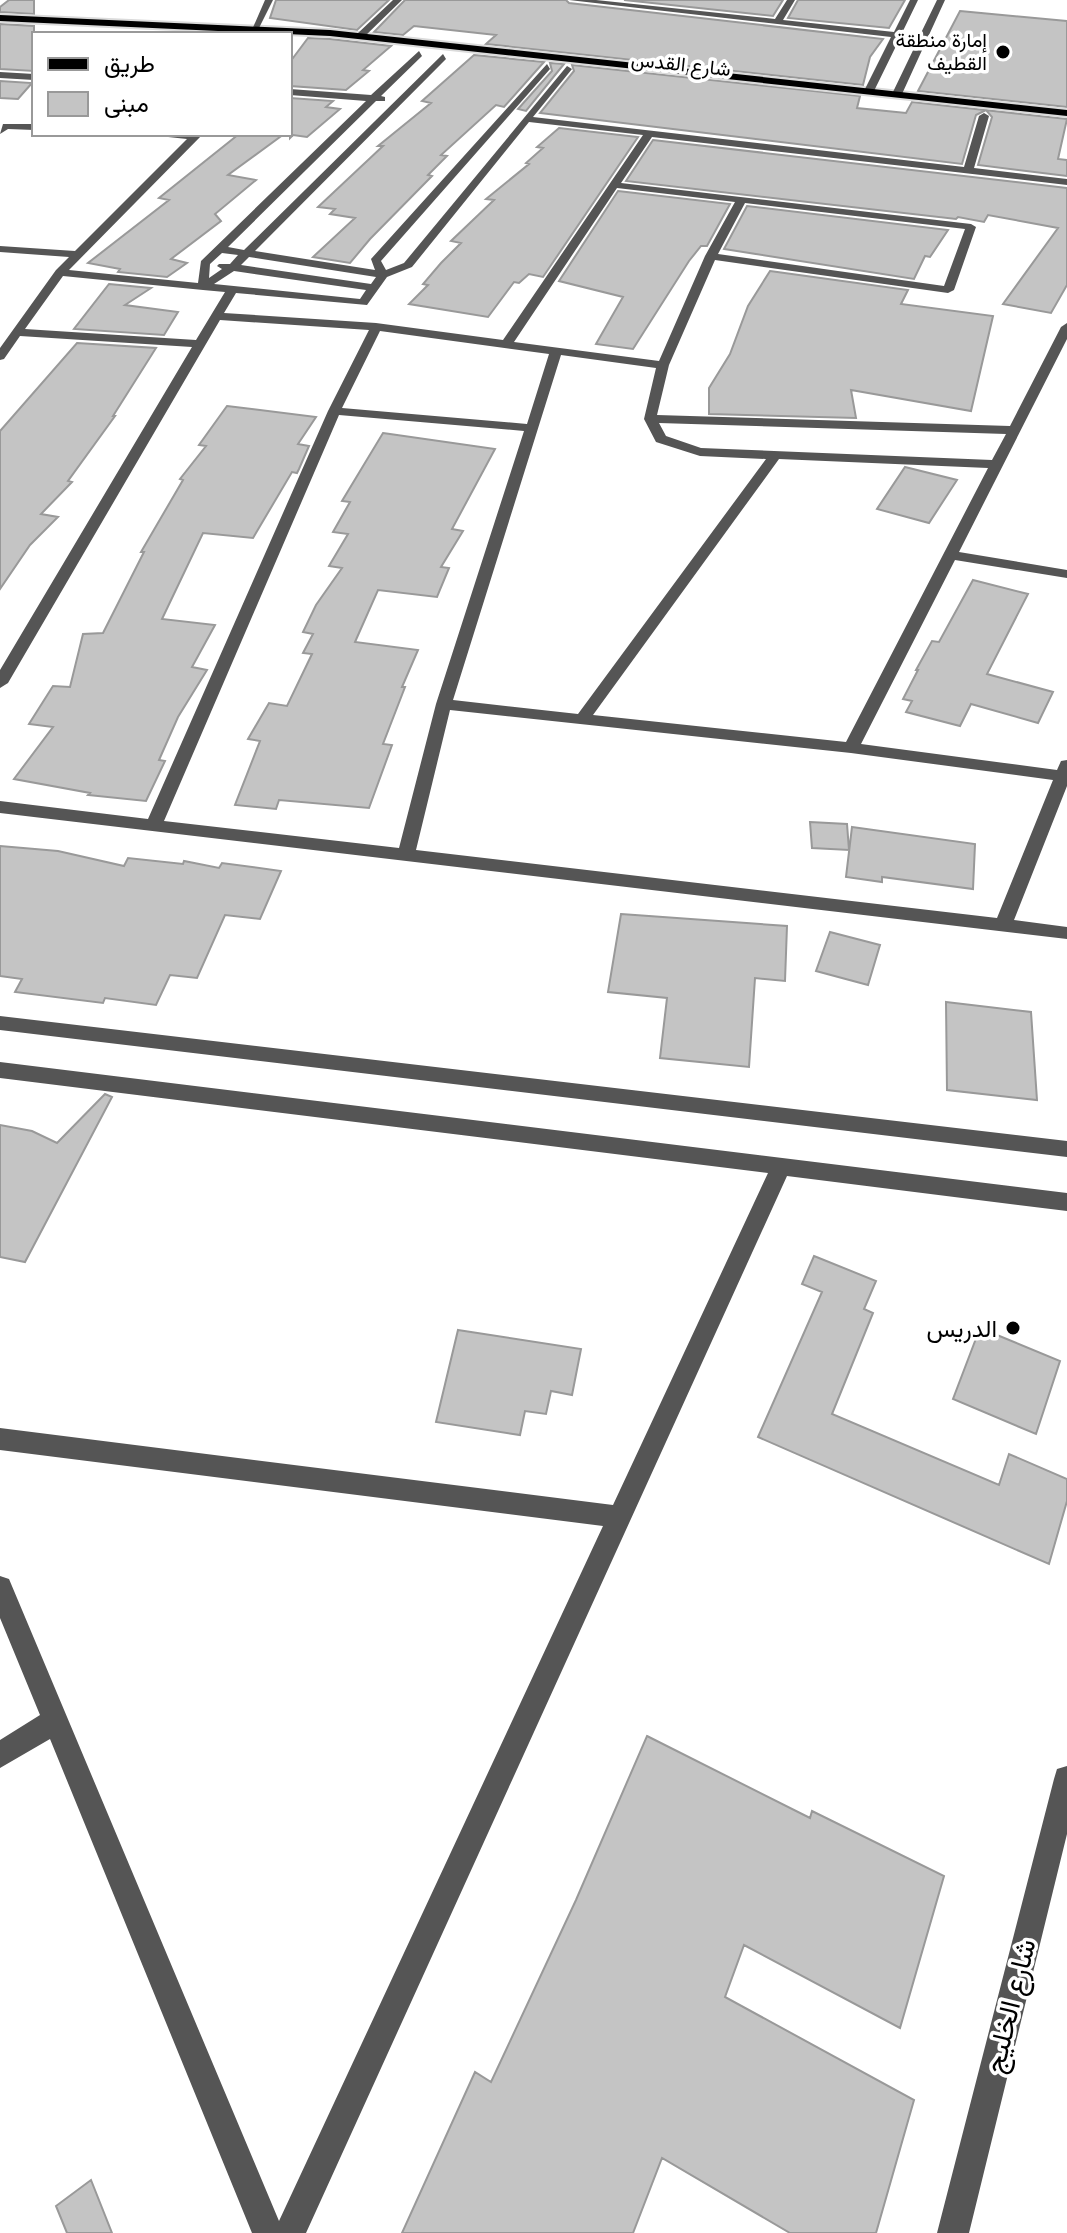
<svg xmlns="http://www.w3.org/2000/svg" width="1067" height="2233" viewBox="0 0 1067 2233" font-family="Raleway,Vazirmatn,sans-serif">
<rect width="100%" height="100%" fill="#fff"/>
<path fill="#c4c4c4" stroke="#999" stroke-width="2" d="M9 0H34V14L0 12V7Z
M276 0H389L357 30 270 18Z
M405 0H566L569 3 883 39 870 57 863 85 486 44 496 35 414 26 403 35 374 32Z
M624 0H783L773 16Z
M798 0H905L889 28 788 18Z
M960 11 1067 21V107L918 91Z
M0 24 34 26V71L0 69Z
M308 38 330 39 391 46 363 70 369 71 346 90 290 86V62Z
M474 55 544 62 504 107 496 105 441 155 447 156 428 175 432 176 370 239 350 263 313 257 355 218 330 214 335 209 318 207 383 146H378L431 103 422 101Z
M550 63 564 64 526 111 518 109 552 71Z
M572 65 860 96 857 108 906 113 912 102 1067 119 1058 159 1067 160V176L978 165 992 117 986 110 976 115 962 164 540 113 574 71Z
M0 81 32 83 18 99 0 98Z
M290 98 333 101 326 107 340 109 307 137 293 135 290 138Z
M559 128 638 137 543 277 529 274 519 283 514 282 488 317 409 304 428 285 423 284 441 263 461 243 451 241 494 200 486 199 529 164 526 163 543 148 537 147Z
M239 134H284L228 175 256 180 215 214 221 221 171 259 187 263 167 277 118 272 120 269 88 263 169 200 159 198Z
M653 140 1067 188V285L1051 313 1003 304 1058 228 988 215 984 222 958 217 956 219 626 181Z
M618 191 730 204 707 246H701L689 261 633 349 596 344 623 297 559 281Z
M747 206 948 230 930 257 925 256 914 279 724 249Z
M770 271 908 290 901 304 993 316 971 411 851 390 856 418 709 414V388L730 354 748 306Z
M109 284 151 288 125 305 178 312 164 335 74 329Z
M77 343 156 348 113 416H115L68 481 72 482 41 514 58 517 30 545 0 589V431Z
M227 406 316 417 298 444 309 446 299 469 297 473 292 472 253 538 203 533 162 619 215 625 192 667 207 670 178 717 159 760 165 761 146 801 88 795 90 793 14 779 53 727 29 724 53 686 70 687 83 634 103 633 144 552H141L183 480 180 479 206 446 199 445Z
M383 433 495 449 452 529 463 531 441 567 449 568 437 597 378 590 355 642 418 650 402 687H405L383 744 392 745 369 808 279 800 276 809 235 805 260 741 248 739 269 703 287 706 312 654 303 653 313 634 303 632 316 605 342 568 329 566 348 534 333 532 350 502 342 501Z
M905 467 957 480 929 523 877 509Z
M973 580 1028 594 987 674 1053 692 1038 723 971 704 960 726 906 712 912 701 903 699 918 670H916L932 641 939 642Z
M810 822 847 824 849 850 812 848Z
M852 827 975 844 973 889 882 877V882L846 877Z
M0 846 58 851 124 866 128 858 183 864 184 861 219 868 222 863 281 871 260 919 225 915 197 978 170 975 156 1005 105 998 103 1003 15 992 22 979 0 976Z
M621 914 787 926 785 981 755 978 749 1067 660 1058 667 998 608 992Z
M830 932 880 945 868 985 816 971Z
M946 1002 1031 1012 1037 1100 947 1090Z
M105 1094 112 1097 25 1262 0 1257V1125L32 1131 57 1143Z
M814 1256 876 1281 864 1309 873 1313 832 1414 999 1485 1009 1454 1067 1479V1501L1049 1564 758 1437 822 1292 802 1284Z
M980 1328 1060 1361 1036 1434 953 1399Z
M458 1330 581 1349 572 1395 551 1391 546 1414 525 1411 520 1435 436 1422Z
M647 1736 810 1818 812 1811 944 1876 900 2028 744 1945 725 1997 914 2100 876 2233H790L662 2158 633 2233H402L475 2072 491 2082 576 1900Z
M91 2180 112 2233H67L56 2206Z"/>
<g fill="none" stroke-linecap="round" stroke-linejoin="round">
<g stroke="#dbdbdb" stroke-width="4">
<path id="major" d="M0 15 330 30 1067 110V116L330 36 0 21Z"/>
</g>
<path fill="#555" fill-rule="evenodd" d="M265 0H273L257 32H251Z
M393 0H402L363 38H357V34Z
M569 0H596L775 19 787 0H795L783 20 894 32 910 0H918L902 33 920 35 937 0H945L902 94 897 97 892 94 918 40 900 38 874 91 869 94 864 91 891 37Z
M419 51 422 56 381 96 385 97V101H376L228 247 244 250 443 54 446 59 255 251 375 270 371 259 547 64 550 69 381 261 386 270 404 263 567 66 572 69 533 117 964 167 979 116 984 113 989 116 974 168 1067 179V185L652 137 621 183 971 224 976 227 954 290 948 293 715 260 669 365 657 415 1010 426 1061 327 1067 323V339L959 552 1067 570V578L955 560 861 744 1057 770 1061 761 1067 760V786L1014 920 1067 927V939L0 813V801L148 819 328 411 369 330 220 320 8 683 0 688V670L192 347 20 336 4 359 0 360V348L56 270 69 257 0 252V246L75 251 187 139 140 134H203L69 270 198 283 201 261 366 101 290 95V89L371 95ZM529 122 643 135 503 340 376 323 224 313 236 293 367 305 387 277 412 267ZM617 188 735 202 705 256 659 361 514 342ZM745 203 965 229 944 286 718 254ZM222 253 238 255 230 264H219L217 266 222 269 209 278 210 264ZM249 257 376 277 371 284 241 265ZM234 271 366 290 360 299 214 284ZM63 276 203 290 225 292 196 340 25 329ZM380 331 549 354 527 424 342 408ZM561 355 656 368 644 419 656 442 700 456 766 459 578 714 453 700ZM339 415 524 431 436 704 399 848 164 821ZM659 423 1006 434 992 460 701 448 666 436ZM779 459 988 468 846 742 593 715ZM450 710 851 753 1053 780 997 918 416 850Z
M0 72 34 74V80L0 78Z
M3 124H34V130L8 129 0 134Z
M0 1016 1067 1141V1157L0 1030Z
M0 1062 1067 1193V1211L787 1176 306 2233H252L50 1739 0 1768V1740L40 1715 0 1618V1576L9 1579 279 2221 603 1526 0 1450V1428L613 1505 768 1173 0 1078Z
M1067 1766V1834L969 2233H937L1054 1779 1057 1769Z"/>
<use href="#major" fill="#000" fill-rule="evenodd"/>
</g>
<g fill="#000" stroke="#fff" stroke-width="3">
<circle cx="1003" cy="52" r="8"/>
<circle cx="1013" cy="1328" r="8"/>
</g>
<g text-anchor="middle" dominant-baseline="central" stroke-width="7" stroke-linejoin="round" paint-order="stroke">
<g font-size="20" fill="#000" stroke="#fff" text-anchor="end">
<text x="987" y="40">إمارة منطقة<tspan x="987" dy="23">القطيف</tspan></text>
</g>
<g font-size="20" fill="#000" stroke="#fff">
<text transform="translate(681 64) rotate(6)">شارع القدس</text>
</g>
<g font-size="24" fill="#000" stroke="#fff" text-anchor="end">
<text x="997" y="1328">الدريس</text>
</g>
<g font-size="28" fill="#000" stroke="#fff">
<text transform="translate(1010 2006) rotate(-76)">شارع الخليج</text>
</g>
</g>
<rect x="32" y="32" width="260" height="104" fill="#ffffff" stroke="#999999" stroke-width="2"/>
<rect x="48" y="58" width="40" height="12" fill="#000000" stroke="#999999" stroke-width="2"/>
<text x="104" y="72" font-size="24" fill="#000000">طريق</text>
<rect x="48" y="92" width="40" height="24" fill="#c4c4c4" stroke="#999999" stroke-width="2"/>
<text x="104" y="112" font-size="24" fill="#000000">مبنى</text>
</svg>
